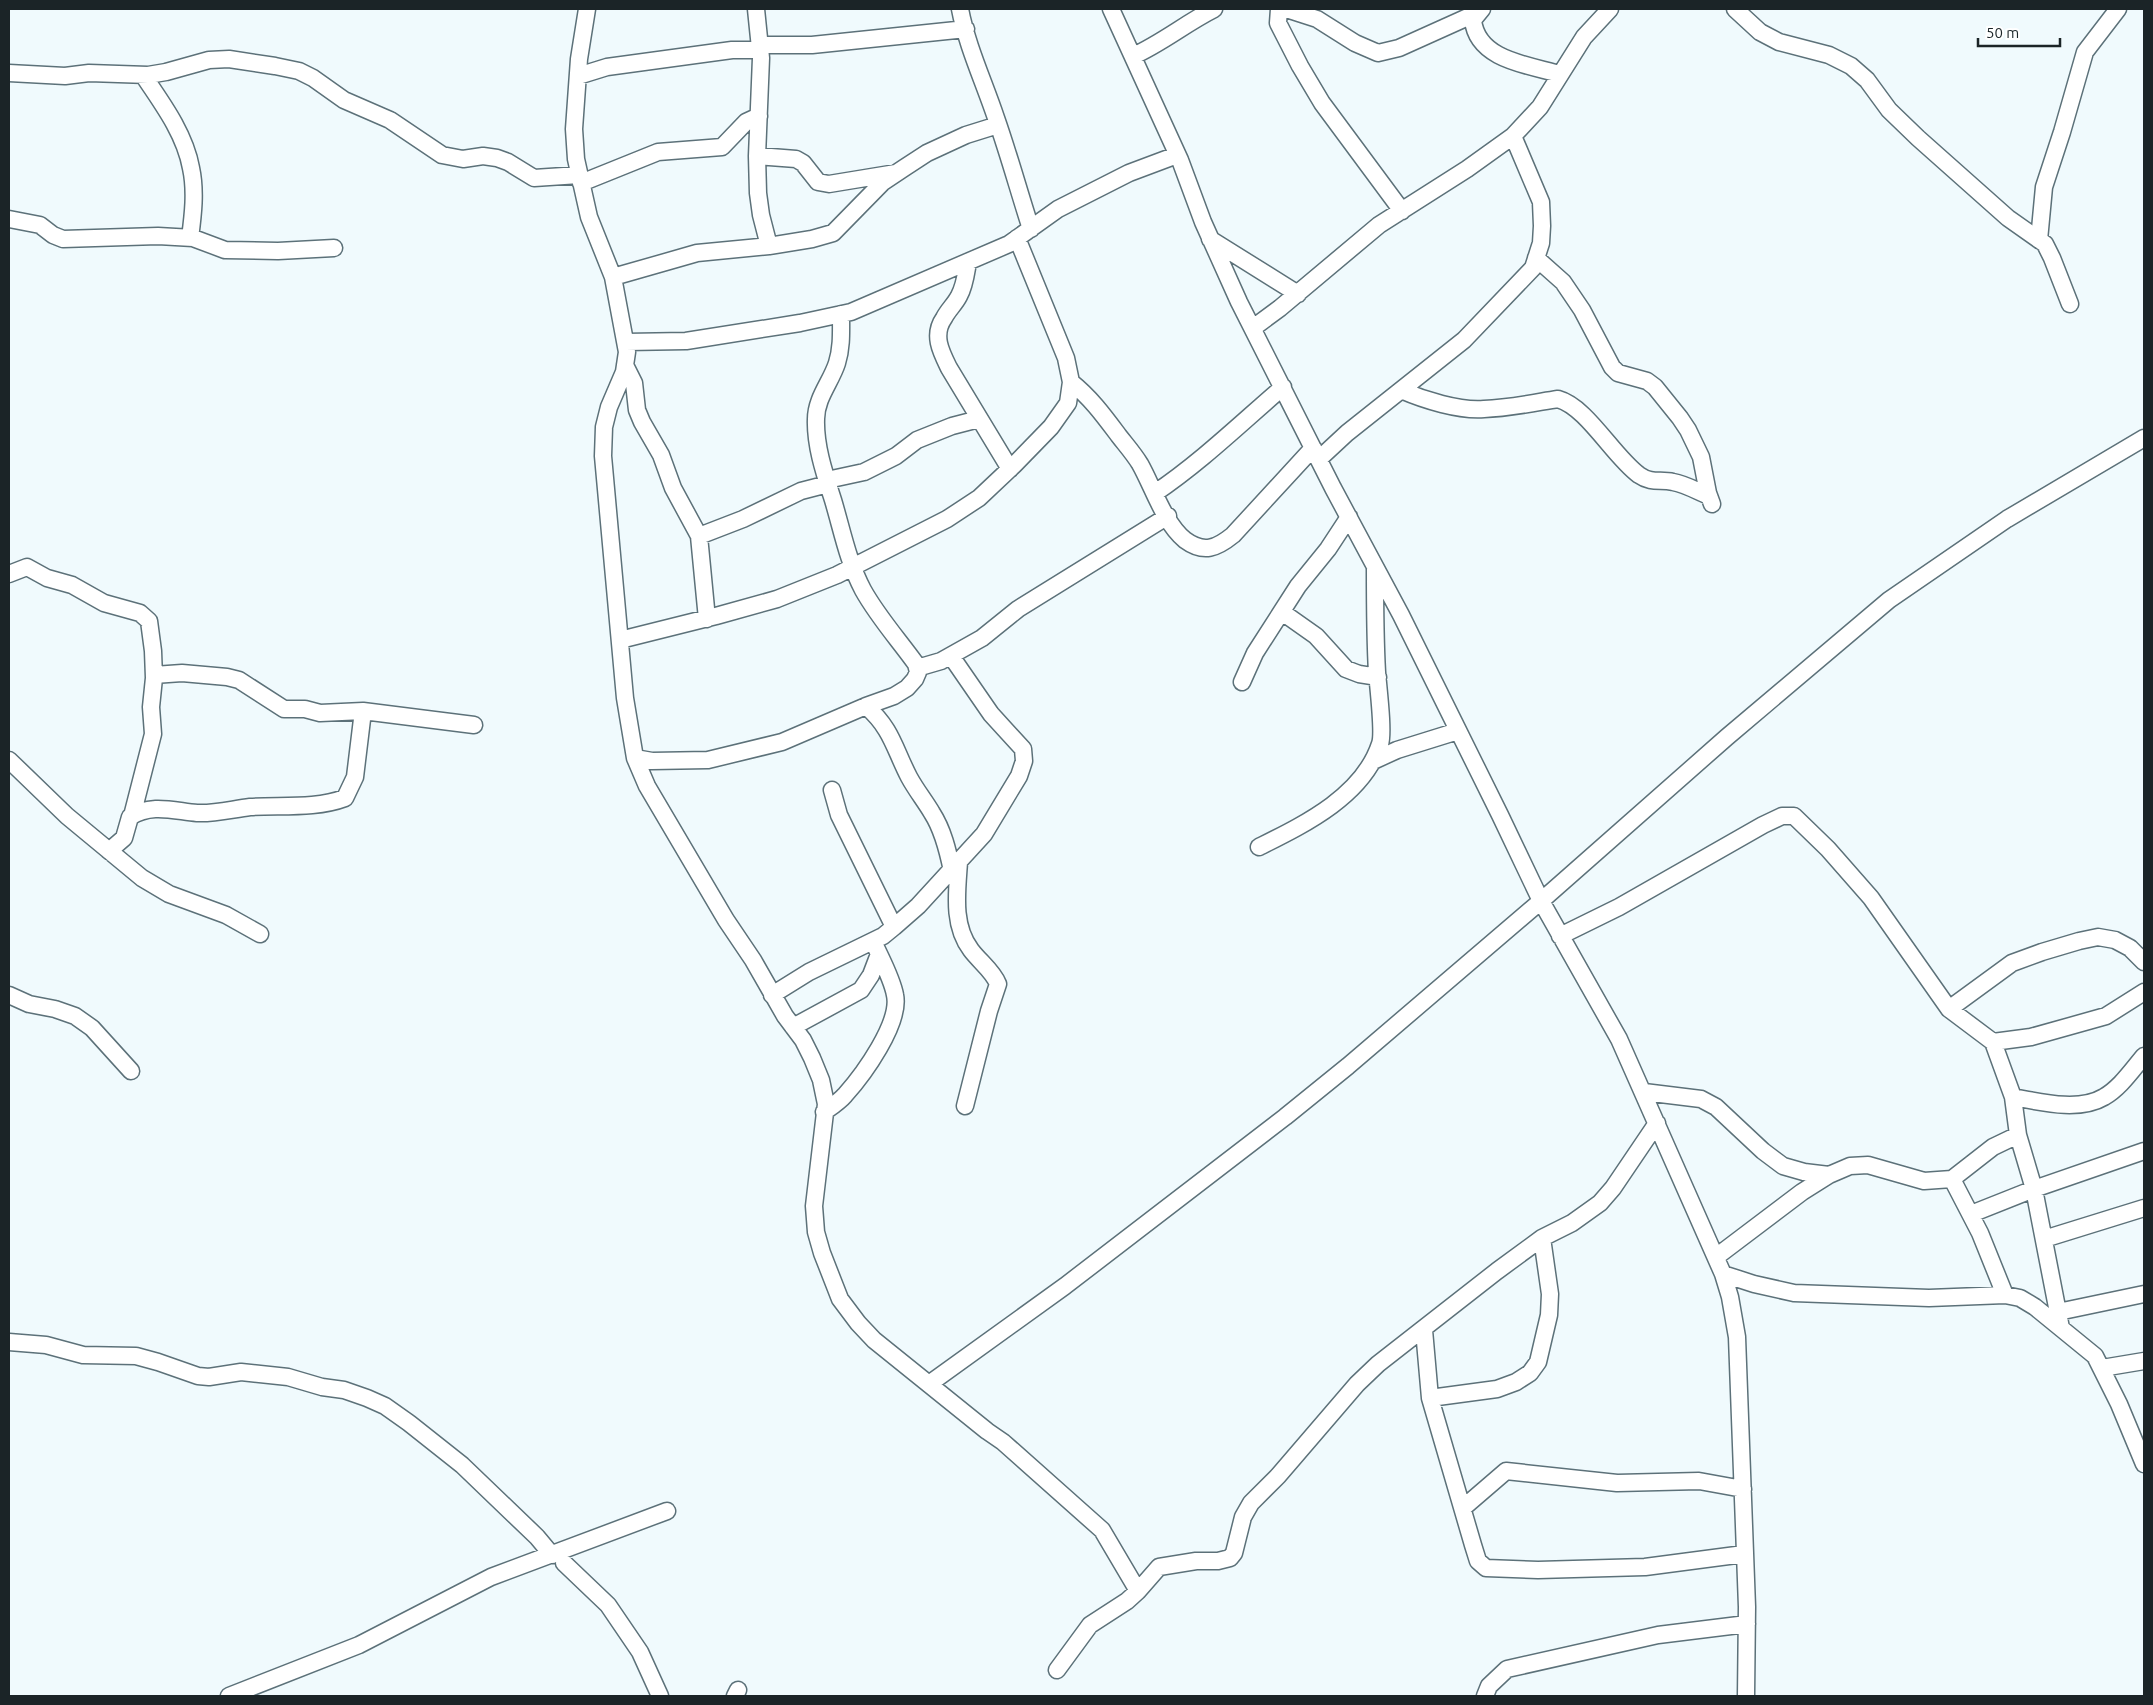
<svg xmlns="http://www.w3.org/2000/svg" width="2153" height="1705" viewBox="0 0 2153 1705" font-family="Ubuntu,sans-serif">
<rect width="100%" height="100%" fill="#f0fafd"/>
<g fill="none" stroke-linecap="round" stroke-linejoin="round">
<g stroke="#5c7179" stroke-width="19">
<path id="minor" d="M587 9 579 59 574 129 576 159 589 217 613 277 627 352 624 372 609 407 604 427 603 456 625 698 635 758 647 786 726 920 753 960 785 1016 803 1040 812 1058 821 1080 826 1104 814 1206 816 1232 822 1253 840 1299 858 1323 874 1340 987 1431 1003 1442 1102 1530 1138 1591
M756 9 761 58 757 156 758 193 761 215 769 246
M960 9C967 46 984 82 996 118 1009 155 1019 192 1031 229
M1111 9 1180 160 1203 222 1239 302 1333 488 1401 615 1500 815 1541 901 1619 1039 1723 1274 1730 1297 1737 1337 1747 1607 1746 1696
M1279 9 1278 23 1300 66 1322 103 1402 211
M1286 9 1317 19 1355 43 1378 53 1399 48 1479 12
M1482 9 1473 20C1477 60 1528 65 1560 74
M1735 9 1760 32 1779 42 1829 55 1851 66 1867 80 1889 110 1918 138 2008 218 2045 244 2052 258 2070 304
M760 45H812L966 29
M1133 56C1162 43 1186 23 1214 9
M9 73 65 76 89 73 148 75 166 72 209 60 229 59 275 66 299 71 313 78 344 100 390 120 442 155 463 159 483 156 497 158 508 162 534 178 579 175
M143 75C162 103 185 134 191 168 196 191 193 215 190 238
M578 76 607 67 732 50H761
M757 156 796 159 803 163 818 182 829 184 896 173
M581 183 658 152 722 147 746 122 759 116
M9 219 40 225 53 235 63 239 158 236 193 238 225 250 278 251 334 248
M1210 239 1298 294
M2039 240 2044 187 2062 132 2085 52 2118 9
M1536 258 1563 282 1582 310 1612 367 1618 373 1647 381 1655 387 1680 418 1688 430 1701 457 1708 493 1712 504
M968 262C966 273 965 285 959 296 955 304 948 310 944 318 932 335 941 352 949 368L1010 469
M613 277 697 253 769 246 812 239 833 233 883 182 904 168 927 153 966 135 998 125
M1253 328 1280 308 1379 225 1467 169 1513 136 1540 107 1584 37 1610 9
M626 342 686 341 800 323 851 312 1009 244 1058 209 1129 173 1177 155
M625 365 634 383 637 410 642 422 661 455 673 488 699 536 707 619
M1071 382C1091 398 1104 416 1119 436 1126 445 1134 454 1140 464 1153 487 1164 523 1185 540 1204 554 1217 548 1233 535L1313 448
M1401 390C1424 400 1459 411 1484 409 1509 408 1533 403 1558 399 1587 407 1613 456 1639 475 1652 484 1660 479 1673 482 1685 484 1697 491 1709 496
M1319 459 1347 433 1464 340 1533 268 1541 243 1542 226 1541 202 1513 136
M827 480 864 472 896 456 917 440 952 426 979 419
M1155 493C1201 462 1241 423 1283 387
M699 536 743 519 801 491 828 484
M9 574 27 567 47 578 72 585 104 603 140 613 149 621 153 651 154 678 151 707 153 734 132 816
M1282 612 1316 636 1346 669 1359 674 1378 677
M620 640 716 616 777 599 837 575 947 519 979 498 1014 465 1051 427 1068 403 1071 382 1066 358 1017 238
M917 668 941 661 982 638 1018 609 1168 516
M154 675 182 673 227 677 239 680 284 709H305L320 713 363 711 474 725
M1242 682 1255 653 1298 586 1328 549 1349 517
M866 706C892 729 894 748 909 777 916 790 925 801 932 813 943 830 948 851 952 871
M635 758 652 761 708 760 782 742 866 706 894 696 907 688 915 679 918 672 916 664C898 639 878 617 863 590 848 562 842 530 833 500 825 475 815 446 816 419 816 398 831 382 837 363 842 347 841 331 841 314
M9 760 67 816 142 878 169 894 226 915 260 934
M1373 761 1397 750 1458 731
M832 790 839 815 894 927
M1259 847C1305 824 1363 796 1380 744 1384 733 1378 686 1377 672 1375 638 1375 604 1375 569
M109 851 124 838 130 817C151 803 174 811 197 813 214 814 233 809 250 807 281 805 316 809 345 798L355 777 363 711
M959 862C957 892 952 925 971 950 980 962 993 971 998 984L989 1011 965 1106
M1560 936 1619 907 1763 825 1782 816H1794L1828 849 1871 898 1949 1009 1993 1042 2013 1097 2018 1135 2034 1189 2061 1328
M9 995 29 1004 55 1009 75 1016 92 1028 131 1071
M772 995 809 972 883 936 894 927 918 906 984 834 1019 776 1024 761 1023 749 991 714 951 656
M1949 1009 2012 963 2042 952 2079 941 2098 937 2115 940 2130 948 2144 962
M793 1027 861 990 871 975 879 954
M1993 1042 2031 1037 2106 1016 2144 992
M1644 1092 1701 1099 1716 1107 1763 1151 1783 1166 1804 1172 1829 1175
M2013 1097C2040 1102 2079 1112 2104 1097 2120 1088 2132 1070 2144 1056
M824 1112C831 1107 839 1102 845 1095 863 1075 901 1023 895 995 892 978 880 957 873 941
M1952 1179 1980 1233 2005 1295
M1971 1214 2034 1189 2144 1151
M2044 1239 2144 1208
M1716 1257 1802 1192 1829 1175 1850 1166 1868 1165 1924 1181 1952 1179 1993 1147 2018 1135
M1723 1274 1754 1284 1794 1293 1929 1298 2005 1295 2020 1298 2035 1307 2095 1356 2119 1404 2144 1464
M2058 1312 2144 1294
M1424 1330 1430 1398 1473 1545 1478 1561 1486 1568 1538 1570 1645 1567 1744 1554
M9 1342 46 1345 83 1355 136 1356 158 1362 198 1376 209 1377 241 1372 288 1377 322 1387 344 1390 367 1398 385 1406 409 1423 462 1465 537 1537 552 1555
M2102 1368 2144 1361
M929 1384 1065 1286 1285 1117 1348 1066 1541 901 1727 737 1889 600 2007 519 2144 438
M1430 1398 1497 1389 1516 1382 1530 1373 1538 1362 1549 1315 1550 1294 1542 1238
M1463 1508 1506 1471 1617 1483 1699 1481 1743 1489
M564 1563 608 1605 640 1652 660 1696
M1057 1670 1090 1625 1127 1601 1138 1591 1159 1567 1196 1561H1218L1230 1558 1234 1553 1243 1517 1251 1503 1278 1476 1357 1384 1378 1364 1497 1271 1542 1238 1572 1223 1600 1203 1613 1188 1657 1123
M229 1696 359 1645 491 1577 667 1511
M735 1696 738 1690
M1485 1696 1489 1686 1507 1669 1658 1635 1747 1624"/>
</g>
<use href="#minor" stroke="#fff" stroke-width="16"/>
</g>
<rect width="2153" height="1705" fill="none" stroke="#1b2427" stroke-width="20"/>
<path d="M1978 38v8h82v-8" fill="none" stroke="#1b2427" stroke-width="2.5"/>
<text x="1986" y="38" font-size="15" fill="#1b2427" stroke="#ffffff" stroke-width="4" paint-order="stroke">50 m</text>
</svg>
